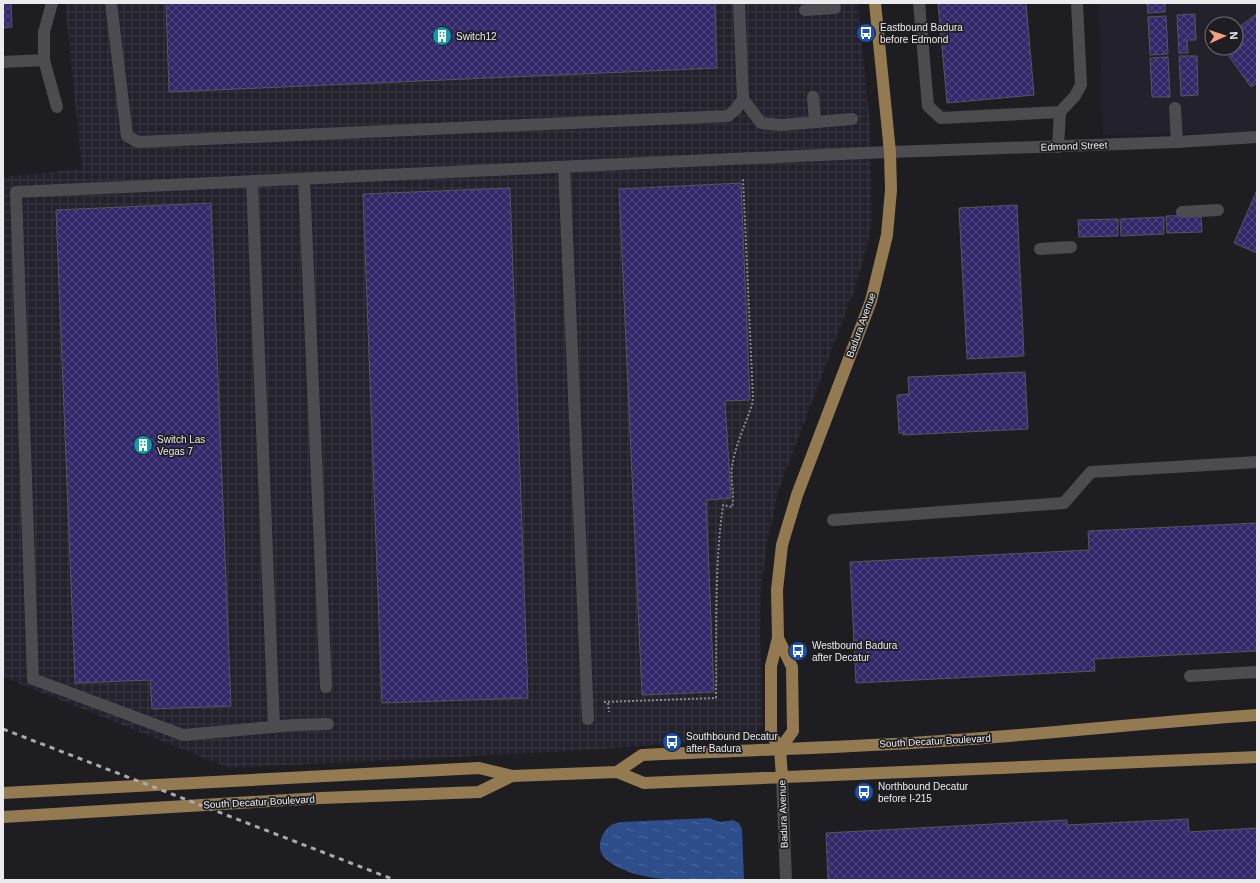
<svg xmlns="http://www.w3.org/2000/svg" width="1260" height="883" viewBox="0 0 1260 883" font-family="Arial,sans-serif">
<defs>
<pattern id="industrial-grid" width="8" height="8" patternUnits="userSpaceOnUse"><rect width="8" height="8" fill="#23222c"/><path d="M0 4h8M4 0v8" fill="none" stroke="#383841"/></pattern>
<pattern id="water-ripples" width="26" height="14" patternUnits="userSpaceOnUse"><rect width="26" height="14" fill="#2d4d8b"/><path d="M2 4q2-2 4 0t4 0M15 11q2-2 4 0t4 0" fill="none" stroke="#4c679c"/></pattern>
<pattern id="building-cross-hatch" width="8" height="8" patternUnits="userSpaceOnUse"><rect width="8" height="8" fill="#33296a"/><path d="M0 0l8 8M0 8l8-8" fill="none" stroke="#514880"/></pattern>
</defs>
<rect width="100%" height="100%" fill="#1e1d21"/>
<path fill="#23222c" fill-rule="evenodd" d="M1099 3H1257V132L1103 135ZM1212 24H1236V48H1212Z"/>
<path fill="url(#industrial-grid)" d="M65 3H858L870 124 872 221 865 254 853 294 779 489 767 544 761 590 760 635 763 726 753 737 577 751 229 768 3 677V177L82 169Z"/>
<path fill="url(#water-ripples)" d="M709 818 720 822 733 820 739 823 742 829 744 880C709 880 668 883 635 874 624 870 610 865 603 856 596 846 602 830 613 824 616 823 619 823 622 822Z"/>
<path fill="url(#building-cross-hatch)" stroke="#56565a" d="M3 3H11L12 27 3 28Z
M166 3H715L717 68 169 92Z
M938 3H1026L1034 95 947 103Z
M1147 3H1165V12L1148 13Z
M1195 14 1196 40H1187L1188 53H1179L1177 15Z
M1257 14V83L1251 87 1223 48H1236V29Z
M1166 16 1168 54 1150 55 1148 17Z
M1179 56H1197L1198 95 1181 96Z
M1168 57 1170 97H1152L1150 58Z
M741 183 750 400 725 401 731 498 706 500 714 692 642 695 619 189Z
M510 188 528 698 382 703 363 194Z
M1257 190V253L1234 243Z
M211 203 231 706 152 709 150 680 75 683 56 210Z
M1017 205 1024 356 967 359 959 208Z
M1201 215 1202 232 1167 233 1166 216Z
M1164 217V234L1121 236 1120 219Z
M1118 219V236L1079 237 1078 220Z
M1025 372 1028 429 903 435V433H899L897 395 909 394 908 377Z
M1257 523V651L1094 659 1095 671 856 683 850 562 1089 550 1088 531Z
M1188 819 1189 832 1257 828V880H828L826 833 1067 820V825Z"/>
<g fill="none" stroke-linecap="round" stroke-linejoin="round">
<path stroke="#89888b" stroke-width="2" stroke-dasharray="2 2" stroke-linecap="butt" d="M604 702 716 698C717 634 714 569 723 505L732 507C735 494 730 480 732 467 735 446 745 425 752 405L753 398 743 178
M608 703 609 712"/>
<path stroke="#4b4b50" stroke-width="12" d="M111 3 127 136 138 142 728 116 736 109 743 99 739 3
M919 3 928 106 941 118 1060 112
M805 10 835 8
M44 60V32L52 3
M3 62 44 60 57 107
M813 97 815 122
M743 99 761 123 781 125 852 119
M1175 108 1177 142
M1058 147 1060 112 1075 96 1081 85 1077 3
M564 167 588 719
M304 179 326 687
M252 181 274 727
M1182 212 1218 210
M1040 249 1071 247
M833 520 1064 503 1091 472 1257 462
M1190 676 1257 672
M328 724 294 725 183 735 33 679 16 192 863 153 1177 142 1257 137
M782 777 786 880"/>
<path stroke="#937a51" stroke-width="12" d="M778 638 792 667 793 731 780 749
M617 772 642 755C742 750 842 748 942 741 1047 734 1152 722 1257 715
M782 777 780 749 771 734V666L778 638 777 590 782 545 797 495 871 301 887 235 891 190 890 152 875 3
M3 793 479 768 512 776 617 772 644 783 1257 757
M3 817 321 798 479 792 512 776"/>
<path stroke="#ababad" stroke-width="3" stroke-dasharray="5 5" stroke-linecap="butt" d="M3 729 395 880"/>
</g>
<defs>
<g id="bus-disc" transform="scale(1)"><circle r="9.5" fill="#1a4fb4" stroke="#1e1d21"/><path d="M-5-6H5V4H4V6H2V4H-2V6H-4V4H-5ZM-3.5-4V0h7V-4ZM-3.5 1.2v1.5H-2V1.2ZM2 1.2v1.5H3.5V1.2Z" fill="#fff"/></g>
<g id="building-disc" transform="scale(1)"><circle r="9.5" fill="#0f9aa8" stroke="#1e1d21"/><path d="M-4-6H4V6H1V3H-1V6H-4ZM-2.5-4.3h1.7v1.8h-1.7ZM.8-4.3h1.7v1.8H.8ZM-2.5-1h1.7V.8h-1.7ZM.8-1h1.7V.8H.8Z" fill="#fff"/></g>
</defs>
<g fill-rule="evenodd">
<use href="#bus-disc" x="866" y="33"/>
<use href="#building-disc" x="442" y="36"/>
<use href="#building-disc" x="143" y="445"/>
<use href="#bus-disc" x="798" y="651"/>
<use href="#bus-disc" x="672" y="742"/>
<use href="#bus-disc" x="864" y="792"/>
</g>
<g text-anchor="middle" dominant-baseline="central" stroke-width="3.5" stroke-linejoin="round" paint-order="stroke">
<g font-size="10" fill="#ebebed" stroke="#1e1d21" text-anchor="start">
<text x="880" y="27">Eastbound Badura<tspan x="880" dy="12">before Edmond</tspan></text>
<text x="456" y="36">Switch12</text>
<text x="157" y="439">Switch Las<tspan x="157" dy="12">Vegas 7</tspan></text>
<text x="812" y="645">Westbound Badura<tspan x="812" dy="12">after Decatur</tspan></text>
<text x="686" y="736">Southbound Decatur<tspan x="686" dy="12">after Badura</tspan></text>
<text x="878" y="786">Northbound Decatur<tspan x="878" dy="12">before I-215</tspan></text>
</g>
<g font-size="10" fill="#ebebed" stroke="#1e1d21">
<text transform="translate(1074 146) rotate(-2)">Edmond Street</text>
<text transform="translate(861 325) rotate(-70)">Badura Avenue</text>
<text transform="translate(935 741) rotate(-3)">South Decatur Boulevard</text>
<text transform="translate(259 802) rotate(-3)">South Decatur Boulevard</text>
<text transform="translate(783 814) rotate(-92)">Badura Avenue</text>
</g>
</g>
<rect width="1260" height="883" fill="none" stroke="#ebebed" stroke-width="8"/>
<g transform="translate(1224 36) rotate(87)"><circle r="19" fill="#1e1d21" stroke="#706f73"/>
<path d="M0-3L7 15L0 10L-7 15Z" fill="#f3a082"/>
<text y="-6" font-size="11" font-weight="bold" text-anchor="middle" fill="#ebebed">N</text>
</g>
</svg>
